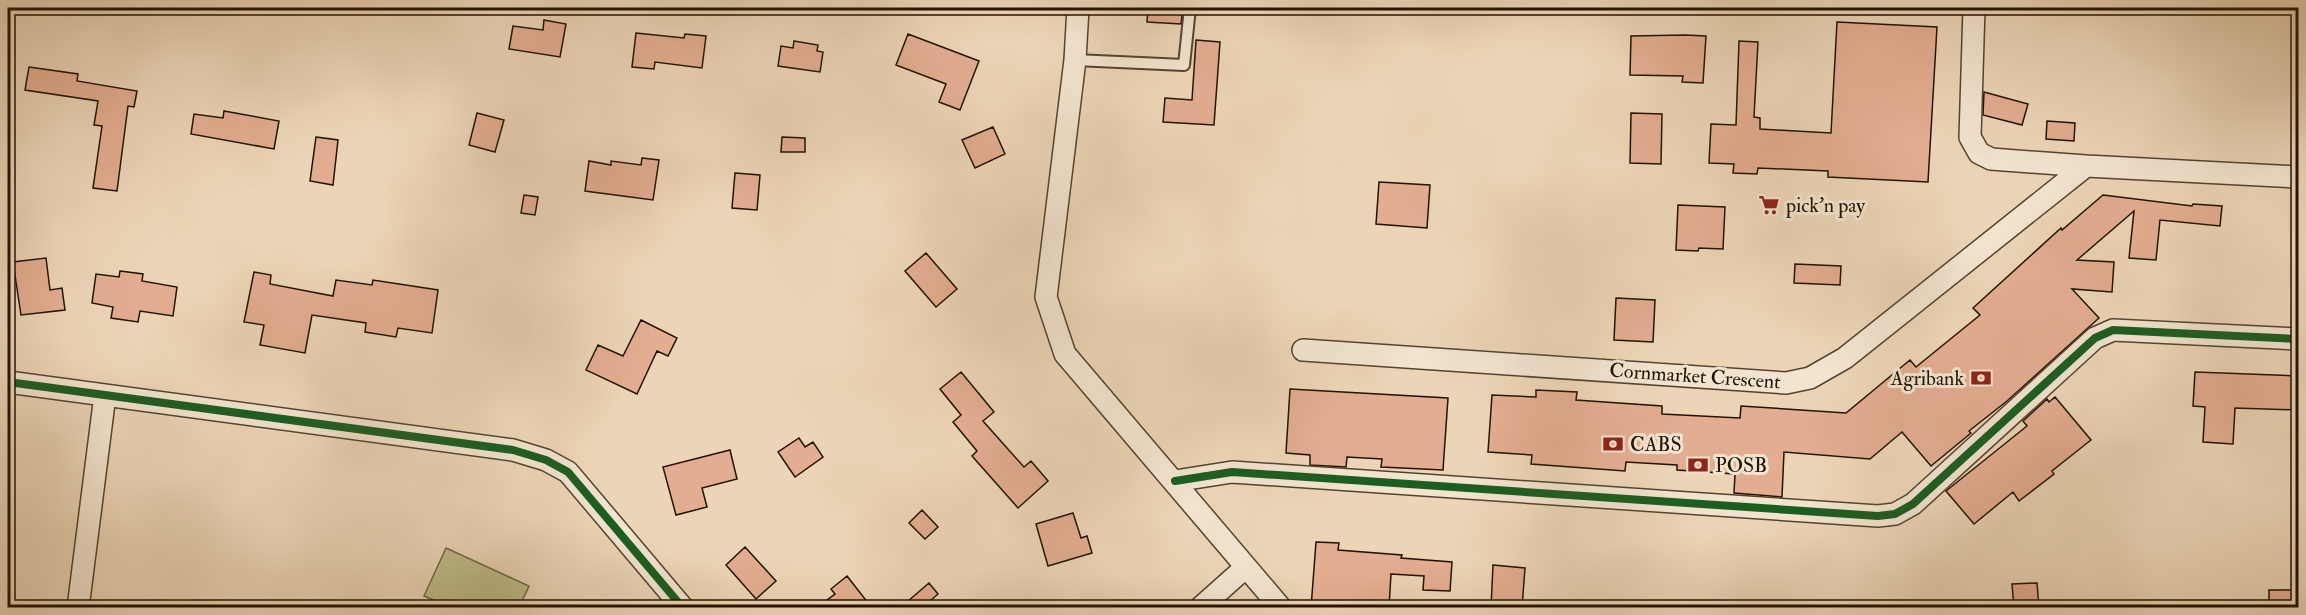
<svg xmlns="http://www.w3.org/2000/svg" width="2306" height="615" viewBox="0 0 2306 615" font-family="'IM FELL Double Pica',serif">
<rect width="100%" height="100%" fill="#ecd5b7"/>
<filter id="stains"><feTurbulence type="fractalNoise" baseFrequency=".00333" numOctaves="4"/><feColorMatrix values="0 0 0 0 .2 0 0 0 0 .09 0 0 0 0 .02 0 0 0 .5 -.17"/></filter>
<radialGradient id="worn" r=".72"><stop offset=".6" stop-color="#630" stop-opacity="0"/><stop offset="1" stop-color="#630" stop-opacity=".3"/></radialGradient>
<path fill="#bebc8a" stroke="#706846" stroke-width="1.5" d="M446 548 529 586 519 607H450L424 596Z"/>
<path fill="#e3ad91" stroke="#211302" stroke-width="1.5" d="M1148 8H1183L1181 24 1147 22Z
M544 20 566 24 560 57 509 49 513 26 543 30Z
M1837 22 1937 27 1928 182 1828 177V171L1758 168 1757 174 1733 173 1734 164 1709 163 1711 124 1736 125 1739 41 1758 42 1754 117 1760 118V129L1831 133Z
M636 33 684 38 685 34 706 36 702 68 655 62 654 69 632 67Z
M908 34 979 61 960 110 939 102 946 84 896 65Z
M1685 35 1706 36 1703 83 1682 82 1683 76 1630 75 1631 36Z
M1196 40 1220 42 1214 125 1163 122 1165 98 1192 100Z
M794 41 818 45 817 51 823 52 820 72 778 66 781 46 793 48Z
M29 67 78 74 77 81 137 91 134 107 128 106 117 191 93 188 102 126 94 125 98 101 25 90Z
M1984 92 2028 104 2022 125 1983 115Z
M224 111 279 121 274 149 191 134 194 114 223 118Z
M477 113 504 120 495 152 469 145Z
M1631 113 1662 114 1661 164 1630 163Z
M2047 121 2075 123 2074 141 2046 139Z
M993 127 1005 154 975 168 962 140Z
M316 137 338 140 333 185 310 181Z
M782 137 805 138V152H781Z
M642 158 659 160 653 200 585 191 589 161 611 165V161L641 165Z
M735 173 760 175 757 210 732 208Z
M1379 182 1430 185 1427 228 1376 224Z
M524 195 538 197 535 215 521 213Z
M2103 195 2192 206 2193 204 2222 206 2220 226 2160 220 2156 260 2129 258 2134 211 2077 260 2114 262 2112 292 2072 289 2099 318 2007 401 1969 431 1971 433 1931 466 1902 432 1870 459 1784 452 1782 497 1734 493 1735 474 1677 470V465L1626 462 1625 471 1531 464 1532 455 1488 452 1492 395 1536 397V390L1577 392 1576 400 1662 406V414L1740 418 1741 406 1846 413 1910 360 1916 367 1980 315 1973 308 2061 228 2062 230Z
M1678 205 1725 207 1723 249 1699 248 1698 251 1676 250Z
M926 253 957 289 936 307 905 271Z
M46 258 50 290 62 288 65 310 21 315 13 262Z
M1795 264 1841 266 1840 285 1794 283Z
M120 271 143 274 142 281 177 287 173 316 140 311 138 322 111 318 113 307 92 303 96 274 119 277Z
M254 272 271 275 270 284 333 296 336 280 372 285 373 280 438 290 432 333 398 328 396 337 365 332 366 323 312 315 305 353 260 345 264 325 244 322Z
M1616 298 1655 300 1653 342 1614 340Z
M641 320 677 338 668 356 657 351 637 394 586 370 598 345 623 356Z
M961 372 994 412 983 421 1024 467 1031 461 1048 481 1018 508 972 456 977 451 953 422 961 415 940 389Z
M2195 372 2298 376V410L2235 408 2233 444 2203 442 2205 407 2193 406Z
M1290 389 1448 398 1443 470 1381 467 1382 459 1347 457 1346 467 1310 465V455L1286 453Z
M2055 397 2091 440 2052 471 2054 474 2019 501 2013 492 1974 524 1946 491 2027 426 2023 421 2047 399 2049 402Z
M799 438 805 447 813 442 823 457 795 477 778 452Z
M730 450 737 479 702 488 707 507 676 515 663 467Z
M922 510 938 527 925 539 909 523Z
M1073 513 1081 538 1087 536 1092 553 1048 566 1036 524Z
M1316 542 1339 543 1338 550 1402 555 1401 558 1452 562 1450 591 1423 590 1424 576 1391 574 1389 608H1311Z
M745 547 776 581 756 599 726 565Z
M1493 565 1525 568 1522 608H1491Z
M847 576 872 608H816L835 594 831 589Z
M929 583 938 594 922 608H900Z
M2037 583 2039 608H2014L2012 584Z
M2269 590H2296V608H2269Z"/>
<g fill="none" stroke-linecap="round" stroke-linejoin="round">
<g stroke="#54442f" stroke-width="14">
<path id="service" d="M1075 60 1184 65 1190 8"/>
</g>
<g stroke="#54442f" stroke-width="24">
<path id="minor" d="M1078 8 1075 60 1046 297 1065 354 1281 608
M1974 8 1970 137 1979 153 1991 159 2086 166
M1303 350 1786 383 1810 378 1845 358 2086 166 2298 177
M8 382 513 450 546 460 568 472 683 608
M1175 481 1232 472 1878 516 1895 514 1913 504 2095 338 2113 330 2298 339
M78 608 105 395
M1200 608 1246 567"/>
</g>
<use href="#service" stroke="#f3e4d0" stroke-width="10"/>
<use href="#minor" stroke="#f3e4d0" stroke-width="21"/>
<g stroke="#f3e4d0" stroke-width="11">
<path id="cycleway" d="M8 382 513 450 546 460 568 472 683 608
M1175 481 1232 472 1878 516 1895 514 1913 504 2095 338 2113 330 2298 339"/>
</g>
<use href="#cycleway" stroke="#1b5e20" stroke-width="8"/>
</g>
<defs>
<g id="supermarket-bare" transform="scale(1.62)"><path d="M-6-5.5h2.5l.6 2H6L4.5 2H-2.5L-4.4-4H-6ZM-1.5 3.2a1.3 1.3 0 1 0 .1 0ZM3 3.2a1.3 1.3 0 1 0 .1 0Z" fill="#8f2418" stroke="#f3e4d0" stroke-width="2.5" paint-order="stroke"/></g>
<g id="bank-bare" transform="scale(1.62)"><path d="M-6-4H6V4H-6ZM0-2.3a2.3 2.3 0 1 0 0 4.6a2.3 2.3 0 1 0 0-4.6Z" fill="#8f2418" stroke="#f3e4d0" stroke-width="2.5" paint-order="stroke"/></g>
</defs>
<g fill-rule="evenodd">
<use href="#supermarket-bare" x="1769" y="205"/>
<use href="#bank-bare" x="1981" y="378"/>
<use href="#bank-bare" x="1613" y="444"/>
<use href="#bank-bare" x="1698" y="465"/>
</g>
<g text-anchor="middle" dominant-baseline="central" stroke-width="6" stroke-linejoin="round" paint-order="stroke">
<g font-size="20" fill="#211302" stroke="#f3e4d0" text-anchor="start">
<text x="1786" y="205">pick'n pay</text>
<text x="1964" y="378" text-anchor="end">Agribank</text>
<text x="1630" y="444">CABS</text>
<text x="1715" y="465">POSB</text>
</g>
<g font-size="20" fill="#211302" stroke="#f3e4d0">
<text transform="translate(1695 376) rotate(4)">Cornmarket Crescent</text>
</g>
</g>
<rect width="2306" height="615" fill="none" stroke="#ecd5b7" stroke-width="30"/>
<rect x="9" y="9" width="2288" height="597" fill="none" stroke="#211302" stroke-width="3"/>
<rect x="15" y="15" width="2276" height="585" fill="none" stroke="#211302" stroke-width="1.5"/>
<rect width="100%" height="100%" filter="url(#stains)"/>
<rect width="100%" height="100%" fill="url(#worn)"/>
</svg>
